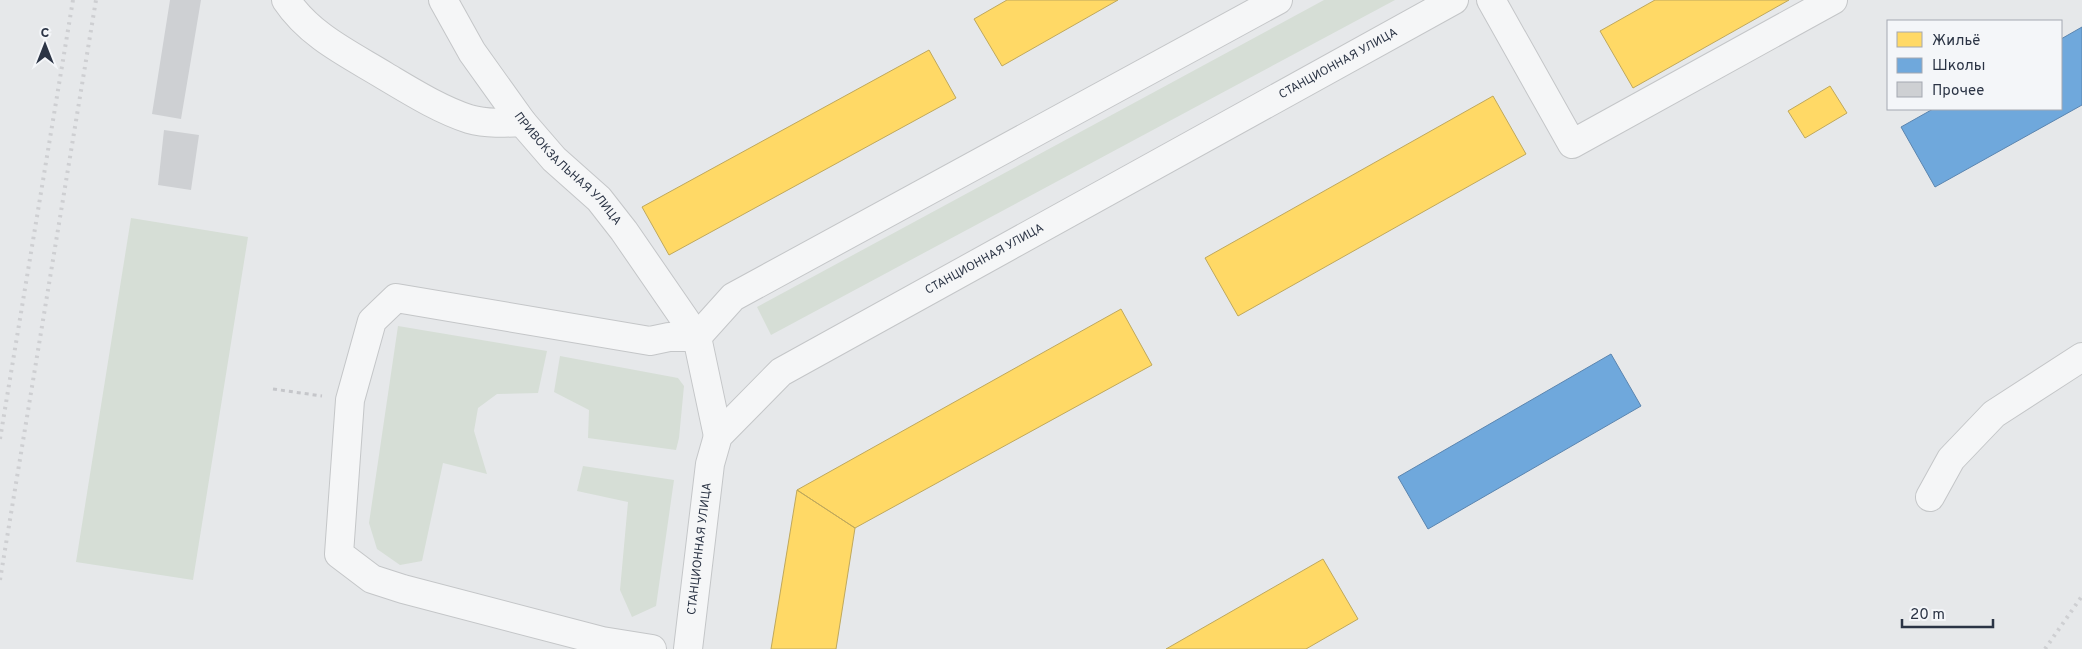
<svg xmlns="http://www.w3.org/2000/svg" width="2082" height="649" viewBox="0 0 2082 649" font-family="Overpass,sans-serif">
<rect width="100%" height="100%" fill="#e6e8ea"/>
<path fill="#d6ded6" d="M1324 0H1395L771 335 757 307Z
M131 218 248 237 193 580 76 562Z
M398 326 547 351 538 393 497 394 478 408 474 431 487 474 443 463 422 561 400 565 377 549 369 523Z
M560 356 678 378 684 386 679 438 676 450 588 438 589 410 554 392Z
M583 466 674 480 656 606 632 617 620 590 628 502 577 491Z"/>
<path fill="#ffd966" stroke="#bfa85c" d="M1007 0H1118L1002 66 974 19Z
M1655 0H1789L1633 88 1600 31Z
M929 50 956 98 669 255 642 207Z
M1830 86 1847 113 1805 138 1788 111Z
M1493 96 1526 154 1238 316 1205 258Z
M1121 309 1152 365 855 528 797 490Z
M797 490 855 528 836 649H771Z
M1323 559 1358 619 1306 649H1166Z"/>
<path fill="#6fa8dc" stroke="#5b85af" d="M2082 27V105L1935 187 1901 127 1933 109H2061V39Z
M1611 354 1641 406 1428 529 1398 477Z"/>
<path fill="#ced0d3" d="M170 0H201L181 119 152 114Z
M164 130 199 135 191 190 158 185Z"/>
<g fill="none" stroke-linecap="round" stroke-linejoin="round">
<g stroke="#c4c6c8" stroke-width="30">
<g id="minor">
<path d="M286 0C310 36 349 54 385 76 412 92 439 109 469 119 487 124 505 123 522 122"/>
<path id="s1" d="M443 0 472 52 522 122 554 159 599 199 624 231 697 337 718 436"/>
<path d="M1491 0 1572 144 1833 0"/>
<path d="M697 337 733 297 1278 0"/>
<path d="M1930 497 1951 459 1994 414 2082 357"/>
<path d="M652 649 602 641 403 589 372 579 339 554 350 400 372 321 396 298 650 341 669 337H697"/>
<path id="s2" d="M688 649 710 464 718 436 781 372 1454 0"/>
</g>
</g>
<path stroke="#c5c6ca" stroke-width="3" stroke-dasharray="4 4" stroke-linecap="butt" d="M273 389 322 396"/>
<use href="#minor" stroke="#f5f6f7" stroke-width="28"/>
<path stroke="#cecfd2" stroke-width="4" stroke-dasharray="2.5 5" stroke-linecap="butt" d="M0 439 73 0
M0 580 96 0
M2045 649 2082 596"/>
</g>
<g text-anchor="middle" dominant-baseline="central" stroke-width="5" stroke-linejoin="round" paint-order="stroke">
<g font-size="12" fill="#2b3445" stroke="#f4f6f9">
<text stroke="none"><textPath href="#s2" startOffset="942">СТАНЦИОННАЯ УЛИЦА</textPath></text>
<text stroke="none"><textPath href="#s1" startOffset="211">ПРИВОКЗАЛЬНАЯ УЛИЦА</textPath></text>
<text stroke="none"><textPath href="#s2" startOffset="538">СТАНЦИОННАЯ УЛИЦА</textPath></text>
<text stroke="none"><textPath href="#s2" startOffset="101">СТАНЦИОННАЯ УЛИЦА</textPath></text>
</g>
</g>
<rect x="1887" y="20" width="175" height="90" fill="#f4f6f9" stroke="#a4a8b1"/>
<rect x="1897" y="32" width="25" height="15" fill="#ffd966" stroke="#a4a8b1"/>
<text x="1932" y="45" font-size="15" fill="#2b3445">Жильё</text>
<rect x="1897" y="58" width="25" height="15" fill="#6fa8dc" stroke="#a4a8b1"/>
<text x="1932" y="70" font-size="15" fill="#2b3445">Школы</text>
<rect x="1897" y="82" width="25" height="15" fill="#ced0d3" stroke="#a4a8b1"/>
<text x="1932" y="95" font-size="15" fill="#2b3445">Прочее</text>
<g transform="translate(45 45)" stroke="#f4f6f9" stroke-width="4" paint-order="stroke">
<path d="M0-4L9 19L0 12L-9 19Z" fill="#2b3445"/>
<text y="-8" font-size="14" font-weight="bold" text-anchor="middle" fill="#2b3445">С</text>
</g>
<path d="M1902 619v8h91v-8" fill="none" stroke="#2b3445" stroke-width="2.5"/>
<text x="1910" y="619" font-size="15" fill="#2b3445" stroke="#f4f6f9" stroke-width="4" paint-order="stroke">20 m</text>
</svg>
